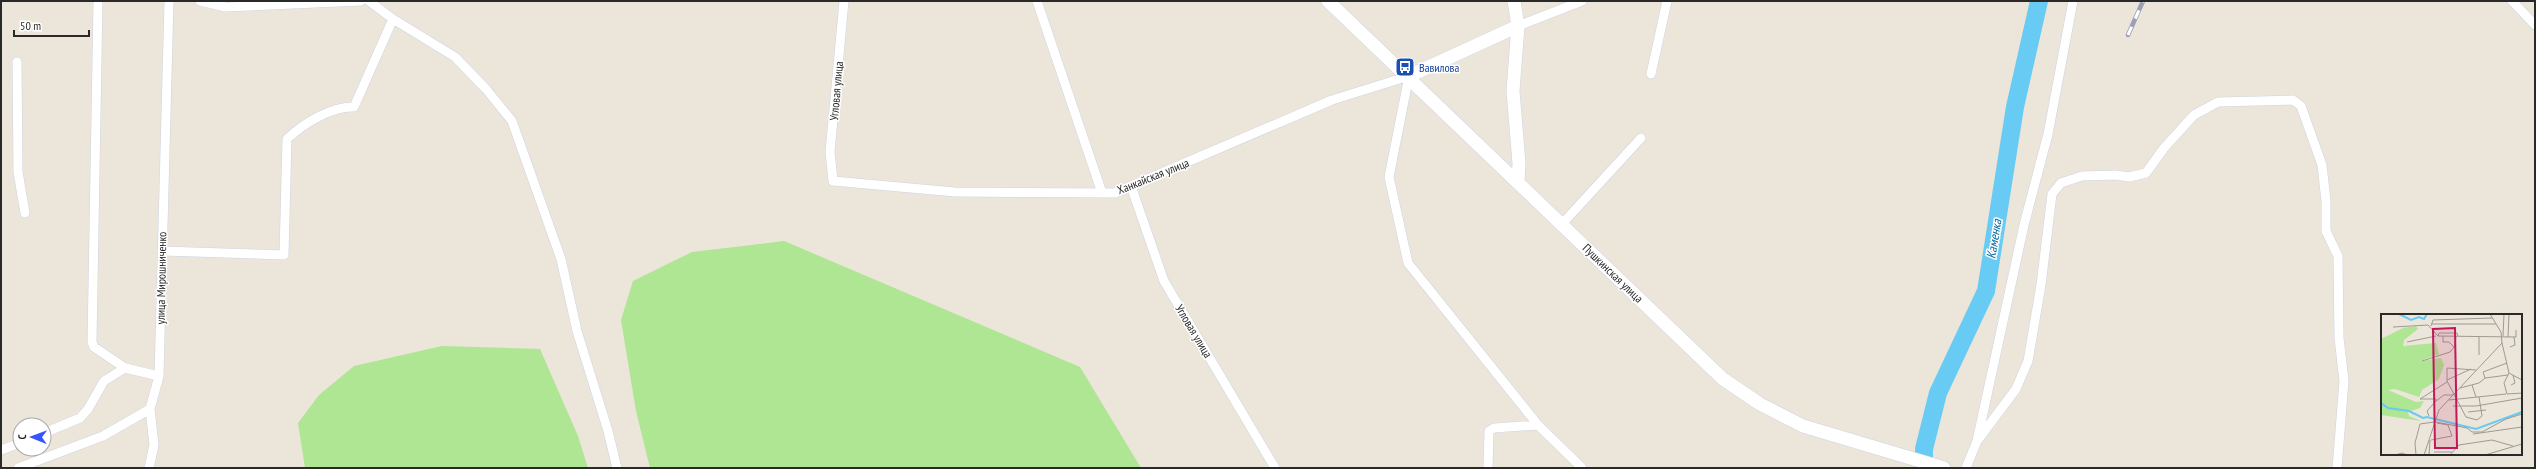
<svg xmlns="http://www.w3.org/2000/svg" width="2536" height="469" viewBox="0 0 2536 469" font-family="'PT Sans Narrow',sans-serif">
<rect width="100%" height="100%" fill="#ece5da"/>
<path fill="#aee693" d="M784 241 1080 367 1141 468H650L636 411 621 320 633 281 692 252Z
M442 346 540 349 578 436 588 468H305L298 423 319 395 354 366Z"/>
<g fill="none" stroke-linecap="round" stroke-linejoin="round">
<path stroke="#67cbf4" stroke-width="18" d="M1924 468V449L1938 393 1986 291 2015 107 2039 1"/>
<g stroke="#cfd3e3" stroke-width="10">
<path id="street" d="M98 1 92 342 94 347 125 368 159 376
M200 1 226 7 361 1
M369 1 393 19 455 57 486 89 512 121 561 259 577 331 608 431 617 468
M844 1 830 152 833 181 955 192 1115 193 1332 100 1409 76 1389 177 1408 263 1538 425 1582 468
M1037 1 1102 193
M2512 1 2535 25
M1518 26 1582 1
M17 62 18 172 25 213
M1651 74 1667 1
M1131 186 1164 281 1275 468
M1562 224 1641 138
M162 251 284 255 287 139C303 124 331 106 354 107L393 19
M44 433 80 418 88 409 104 381 125 368
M1977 441 2016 389 2028 361 2041 285 2052 194 2061 183 2082 176 2116 175 2129 177 2146 173 2164 148 2194 115 2218 102 2293 100 2301 106 2322 165 2326 201V231L2338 256 2339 338 2344 381 2337 468
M1 450 20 443
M18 468 103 436 150 409 159 376 169 1
M149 468 154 445 150 409
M1488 468 1489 431 1494 428 1538 425
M1966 468 1977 441 2024 225 2048 134 2073 1"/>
</g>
<g stroke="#cfd3e3" stroke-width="14">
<path id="secondary" d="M1328 1 1723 379 1760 404 1803 426 1944 468
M1514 1 1518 26 1513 91 1519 163 1518 181
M1409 76 1518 26"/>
</g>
<use href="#street" stroke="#fff" stroke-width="9"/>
<use href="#secondary" stroke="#fff" stroke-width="13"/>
<g stroke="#9da0b5" stroke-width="4.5">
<path id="rail" d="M2128 35 2143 1"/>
</g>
<use href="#rail" stroke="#fff" stroke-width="3" stroke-dasharray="9" stroke-linecap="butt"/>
</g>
<defs>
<g id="bus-square" transform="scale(1)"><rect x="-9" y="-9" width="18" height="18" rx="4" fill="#1a4fb4" stroke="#fff"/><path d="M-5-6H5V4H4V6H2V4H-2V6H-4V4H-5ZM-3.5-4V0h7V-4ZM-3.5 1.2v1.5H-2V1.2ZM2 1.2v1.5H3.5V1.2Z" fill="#fff"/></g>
</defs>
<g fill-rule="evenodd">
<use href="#bus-square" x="1405" y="67"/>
</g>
<g text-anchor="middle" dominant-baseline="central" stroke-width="3" stroke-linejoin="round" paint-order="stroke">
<g font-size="12" fill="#164399" stroke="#fff" text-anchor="start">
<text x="1419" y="67">Вавилова</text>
</g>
<g font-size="12" fill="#292929" stroke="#fff">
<text transform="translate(836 91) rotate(-85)">Угловая улица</text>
<text transform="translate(1153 176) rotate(-22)">Ханкайская улица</text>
<text transform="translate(1613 273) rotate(44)">Пушкинская улица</text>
<text transform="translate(161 278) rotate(-89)">улица Мирошниченко</text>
<text transform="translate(1194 331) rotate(59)">Угловая улица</text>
</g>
<g font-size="13" font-style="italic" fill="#07679f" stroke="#fff">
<text transform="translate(1994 239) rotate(-81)">Каменка</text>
</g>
</g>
<g transform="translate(2381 314)">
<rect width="141" height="141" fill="#ece5da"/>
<path d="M35 12 37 15 23 26 22 32 55 29 58 40 39 47 60 44 63 51 58 65 41 76 38 83 14 75 7 76 35 88 43 87 39 94 27 98 28 102 40 107 0 101V25L22 14Z" fill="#aee693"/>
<path fill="none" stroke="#67cbf4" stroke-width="2" d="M18 0 30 6 38 3 43 5 46 0M0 89 7 94 28 97 42 104 46 103 95 115 141 98"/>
<path fill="none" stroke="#9e9a93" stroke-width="1" d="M109 0 120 18 121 29M51 10H115M50 12 52 6 111 4M12 13 47 11 57 22 135 23V16M57 22 58 19H76L77 22M62 22V28H68L73 33M122 22 123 0M98 23V41M127 23 128 0M26 28 55 22M121 29 128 59 123 69 126 80 141 79M129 33 134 31 133 23M41 47 69 38 74 32 75 22M95 56 66 54V67L85 103 96 106 101 102 98 83M128 59 141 66M104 64 102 58 126 49M66 66 90 55M91 71 95 83M130 71 134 69 132 61M79 74 98 69 104 64 127 61M39 85 66 68M39 85H55V87M68 86 125 80M72 92H95L141 84M87 98 105 96M48 102 46 97 55 87 63 81H72M55 108 86 114 91 118H101L125 105 141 100M92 120 141 113M50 126 71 122 67 111 56 109M53 138H71M14 141 21 139 26 141M35 141 34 129 39 110 53 108M43 141 58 96 121 29M48 141 49 126M69 141 78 131 111 126 132 132M104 141 141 130"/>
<path fill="#c2185b" fill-opacity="0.15" stroke="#c2185b" stroke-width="2" d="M74 14 76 134H54L52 15Z"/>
<rect width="141" height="141" fill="none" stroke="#292929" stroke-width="2"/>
</g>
<rect width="2536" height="469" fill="none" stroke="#292929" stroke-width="4"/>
<g transform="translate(32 437) rotate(271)"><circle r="19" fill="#ffffff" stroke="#a9a9a9"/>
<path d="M0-3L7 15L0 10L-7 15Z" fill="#3455ff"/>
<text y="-6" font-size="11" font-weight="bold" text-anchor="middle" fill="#292929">С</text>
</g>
<path d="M14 30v6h75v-6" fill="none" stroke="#292929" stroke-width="2"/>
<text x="20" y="30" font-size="12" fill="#292929" stroke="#ffffff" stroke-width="3" paint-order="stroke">50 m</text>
</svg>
